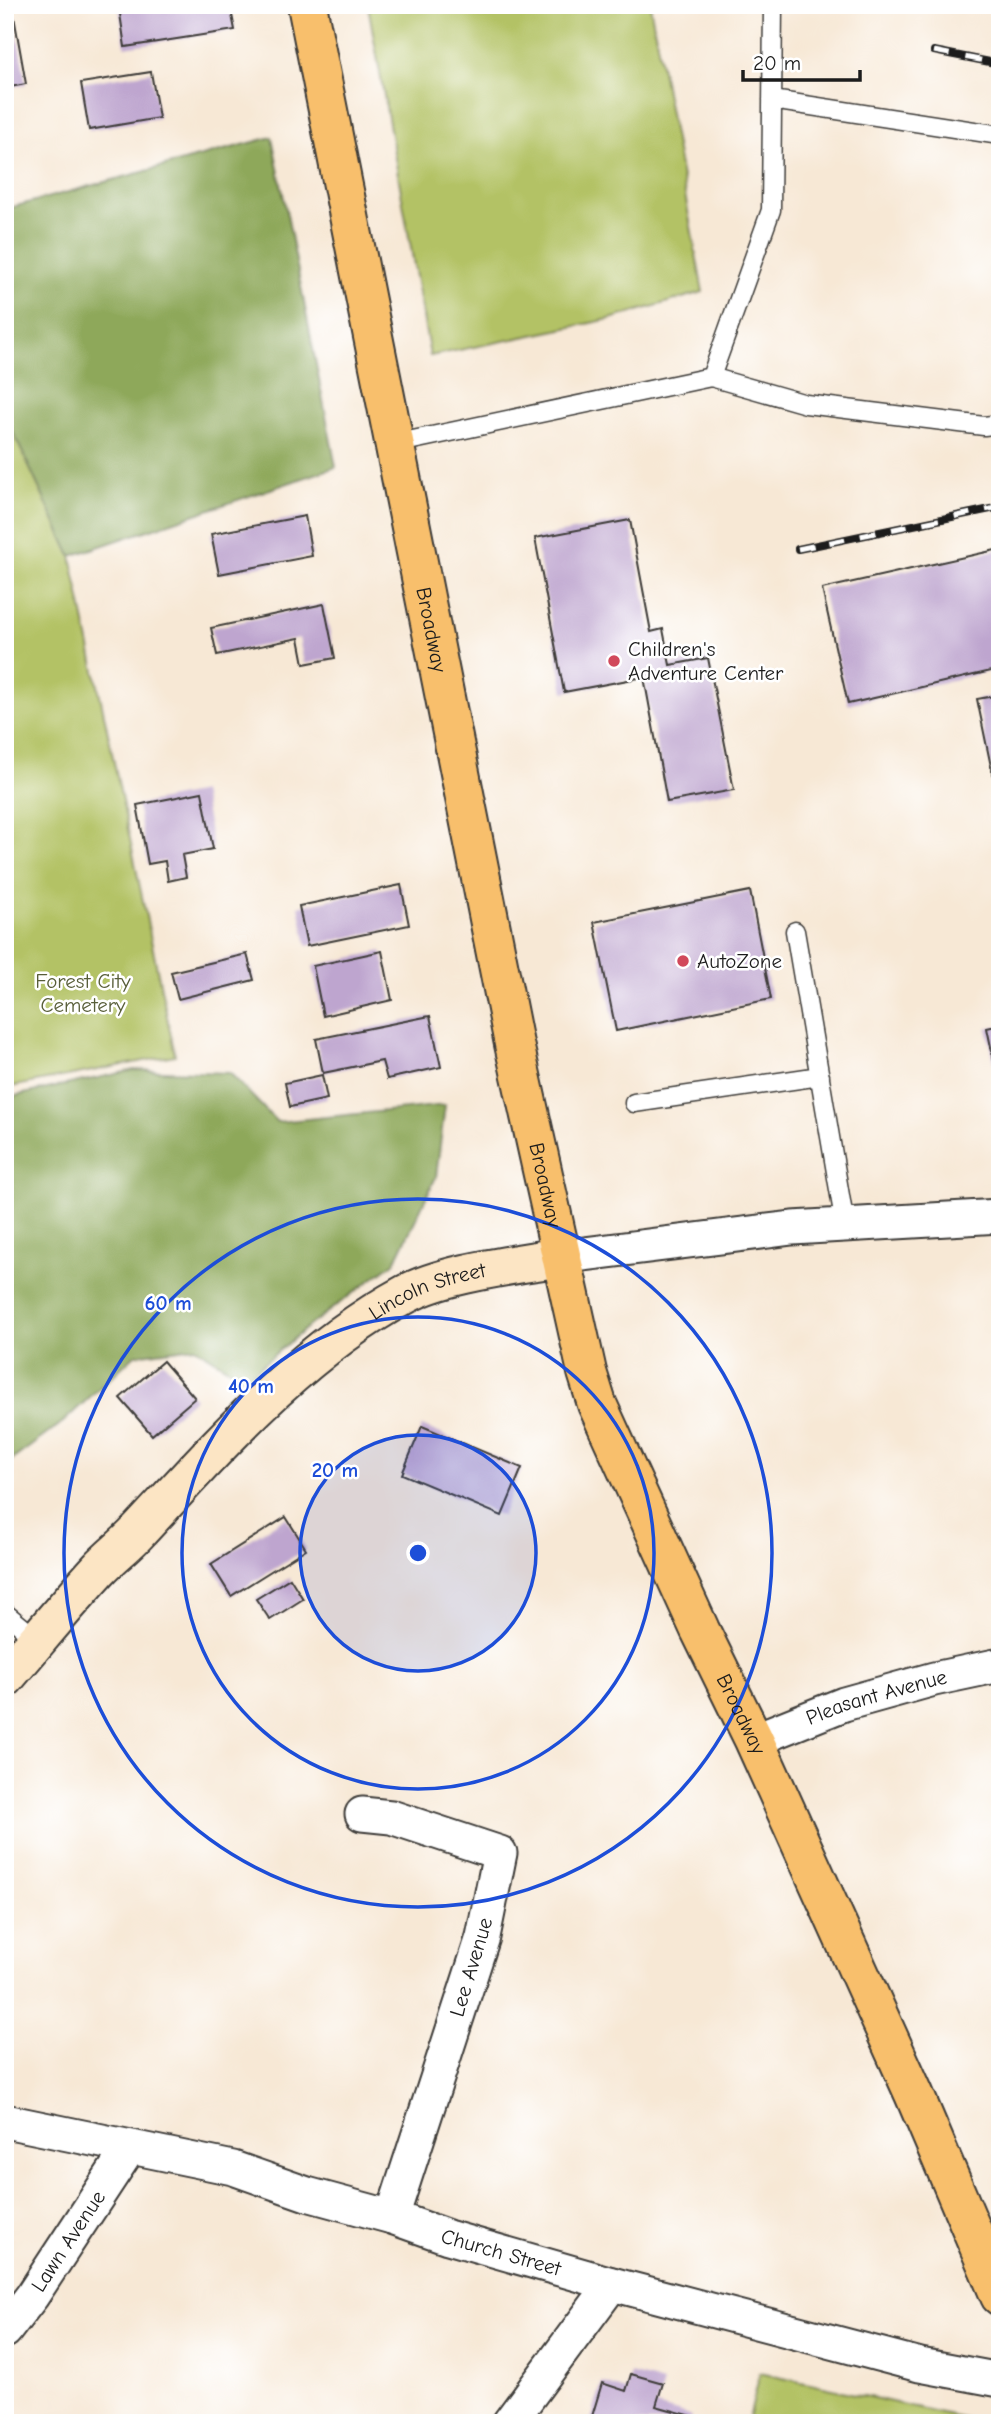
<svg xmlns="http://www.w3.org/2000/svg" width="1005" height="2428" viewBox="0 0 1005 2428" font-family="'Comic Neue',sans-serif">
<rect width="100%" height="100%" fill="#fff"/>
<filter id="ink" filterUnits="userSpaceOnUse"><feTurbulence type="fractalNoise" baseFrequency=".0143" numOctaves="2"/><feDisplacementMap in="SourceGraphic" scale="14" xChannelSelector="R" yChannelSelector="G"/><feConvolveMatrix kernelMatrix="1 2 1 2 8 2 1 2 1" color-interpolation-filters="sRGB"/></filter>
<filter id="wash" filterUnits="userSpaceOnUse"><feTurbulence type="fractalNoise" baseFrequency=".00686" numOctaves="4" result="noise"/><feDisplacementMap in="SourceGraphic" scale="28" xChannelSelector="R" yChannelSelector="G"/><feGaussianBlur stdDeviation="1.57" result="paint"/><feColorMatrix in="noise" values="0 0 0 0 0 0 0 0 0 0 0 0 0 0 0 0 0 1.4 0 .05"/><feComposite in="paint" operator="in"/></filter>
<g filter="url(#wash)">
<rect width="100%" height="100%" fill="#f7e8d5"/>
<path fill="#b3c265" stroke="#686f40" stroke-width="2" d="M368 5H650L703 292 610 319 430 356Z
M5 415 71 556 175 1055 5 1088Z
M760 2373 987 2423H748Z"/>
<path fill="#8ea85a" stroke="#55623b" stroke-width="2" d="M272 137 336 467 71 556 5 415V209Z
M134 1070 230 1073 277 1122 445 1105 436 1177 395 1262 310 1325 245 1379 195 1347 135 1355 62 1423 5 1465V1098Z"/>
<g id="blocks">
<path fill="#bea5cf" d="M5 5H12L26 84 5 88Z
M129 5H230L235 30 125 47 119 7Z
M151 72 159 118 89 130 81 83Z
M305 516 312 556 219 574 211 534Z
M630 520 651 632 663 629 670 665 708 658 734 790 667 802 644 677 564 692 535 538Z
M1000 549V669L848 704 822 589Z
M324 604 335 658 304 664 299 638 217 655 211 628Z
M1000 695V805H999L977 699Z
M202 792 213 849 182 855 186 877 168 881 165 861 148 864 137 805Z
M401 885 409 925 307 946 299 906Z
M750 891 771 999 616 1031 594 922Z
M382 951 392 1000 323 1016 313 966Z
M247 954 254 980 178 999 171 972Z
M430 1016 441 1067 387 1079 382 1061 323 1073 316 1039Z
M1000 1025V1085H999L987 1028Z
M322 1075 327 1099 290 1107 285 1083Z
M163 1361 195 1398 152 1435 120 1398Z
M422 1426 522 1468 502 1516 402 1474Z
M286 1517 306 1549 231 1596 211 1564Z
M290 1578 303 1599 270 1620 256 1599Z
M631 2374 663 2383 656 2406 692 2416 690 2423H590L602 2383 626 2391Z"/>
</g>
</g>
<g filter="url(#ink)">
<use href="#blocks" fill-opacity="0" stroke="#3d3b38" stroke-width="2"/>
<g fill="none" stroke-linecap="round" stroke-linejoin="round">
<g stroke="#3d3b38" stroke-width="21">
<path id="service" d="M772 100 1000 135
M711 377 771 210 773 5
M394 444 711 377 806 404 984 426 1000 424
M795 931 845 1225
M634 1103 820 1076
M5 1613 38 1640"/>
</g>
<g stroke="#3d3b38" stroke-width="37">
<g id="minor">
<path d="M560 1257 792 1228 1000 1216"/>
<path id="s1" d="M754 1740 844 1704 934 1679 1000 1665"/>
<path d="M362 1814 391 1817 500 1853 483 1937 392 2217"/>
<path id="s2" d="M5 2121 233 2168 307 2194 392 2217 448 2237 612 2284 920 2365 1000 2380"/>
<path id="s3" d="M5 2331 32 2296 130 2147"/>
<path d="M509 2423 612 2284"/>
</g>
</g>
<g stroke="#3d3b38" stroke-width="42">
<g id="secondary">
<path id="s4" d="M5 1678C36 1642 66 1605 99 1569 111 1556 125 1546 137 1533 219 1445 299 1352 406 1294 444 1273 515 1265 560 1257"/>
</g>
</g>
<g stroke="#3d3b38" stroke-width="42">
<g id="primary">
<path id="s5" d="M307 5 514 1044 587 1372 597 1404 700 1630 754 1740 914 2094 1000 2296"/>
</g>
</g>
<use href="#service" stroke="#fff" stroke-width="18"/>
<use href="#minor" stroke="#fff" stroke-width="33"/>
<use href="#secondary" stroke="#fce5c4" stroke-width="38"/>
<use href="#primary" stroke="#f8bf6c" stroke-width="38"/>
<g stroke="#1c1c1c" stroke-width="8">
<path id="rail" d="M934 51 1000 64
M798 549 1000 507"/>
</g>
<use href="#rail" stroke="#fff" stroke-width="5" stroke-dasharray="16" stroke-linecap="butt"/>
</g>
</g>
<circle cx="418" cy="1553" r="118" fill="#1d4ed8" fill-opacity=".12"/>
<g fill="none" stroke="#1d4ed8" stroke-width="3.5">
<circle cx="418" cy="1553" r="118"/>
<circle cx="418" cy="1553" r="236"/>
<circle cx="418" cy="1553" r="354"/>
</g>
<g fill="#d1495b" stroke="#fff" stroke-width="2.5">
<circle cx="614" cy="661" r="7"/>
<circle cx="683" cy="961" r="7"/>
</g>
<g text-anchor="middle" dominant-baseline="central" stroke-width="5" stroke-linejoin="round" paint-order="stroke">
<g font-size="21" fill="#1c1c1c" stroke="#fff">
<text stroke="none"><textPath href="#s5" startOffset="637">Broadway</textPath></text>
<text stroke="none"><textPath href="#s5" startOffset="1204">Broadway</textPath></text>
<text stroke="none"><textPath href="#s4" startOffset="579">Lincoln Street</textPath></text>
<text stroke="none"><textPath href="#s1" startOffset="130">Pleasant Avenue</textPath></text>
<text stroke="none"><textPath href="#s5" startOffset="1771">Broadway</textPath></text>
<text transform="translate(471 1967) rotate(-73)">Lee Avenue</text>
<text stroke="none"><textPath href="#s3" startOffset="110">Lawn Avenue</textPath></text>
<text stroke="none"><textPath href="#s2" startOffset="514">Church Street</textPath></text>
</g>
<g font-size="21" fill="#1c1c1c" stroke="#fff" text-anchor="start">
<text x="628" y="649">Children's<tspan x="628" dy="24">Adventure Center</tspan></text>
<text x="697" y="961">AutoZone</text>
</g>
<g font-size="21" fill="#585e39" stroke="#fff">
<text x="83" y="981">Forest City<tspan x="83" dy="24">Cemetery</tspan></text>
</g>
</g>
<circle cx="418" cy="1553" r="10" fill="#1d4ed8" stroke="#fff" stroke-width="3.5"/>
<g font-size="21" text-anchor="middle" font-weight="bold" fill="#1d4ed8" stroke="#fff" stroke-width="5" stroke-linejoin="round" paint-order="stroke">
<text x="168" y="1310">60 m</text>
<text x="251" y="1393">40 m</text>
<text x="335" y="1477">20 m</text>
</g>
<rect width="1005" height="2428" fill="none" stroke="#fff" stroke-width="28"/>
<path d="M743 70v10h117v-10" fill="none" stroke="#1c1c1c" stroke-width="3.5"/>
<text x="753" y="70" font-size="21" fill="#1c1c1c" stroke="#ffffff" stroke-width="5" paint-order="stroke">20 m</text>
</svg>
